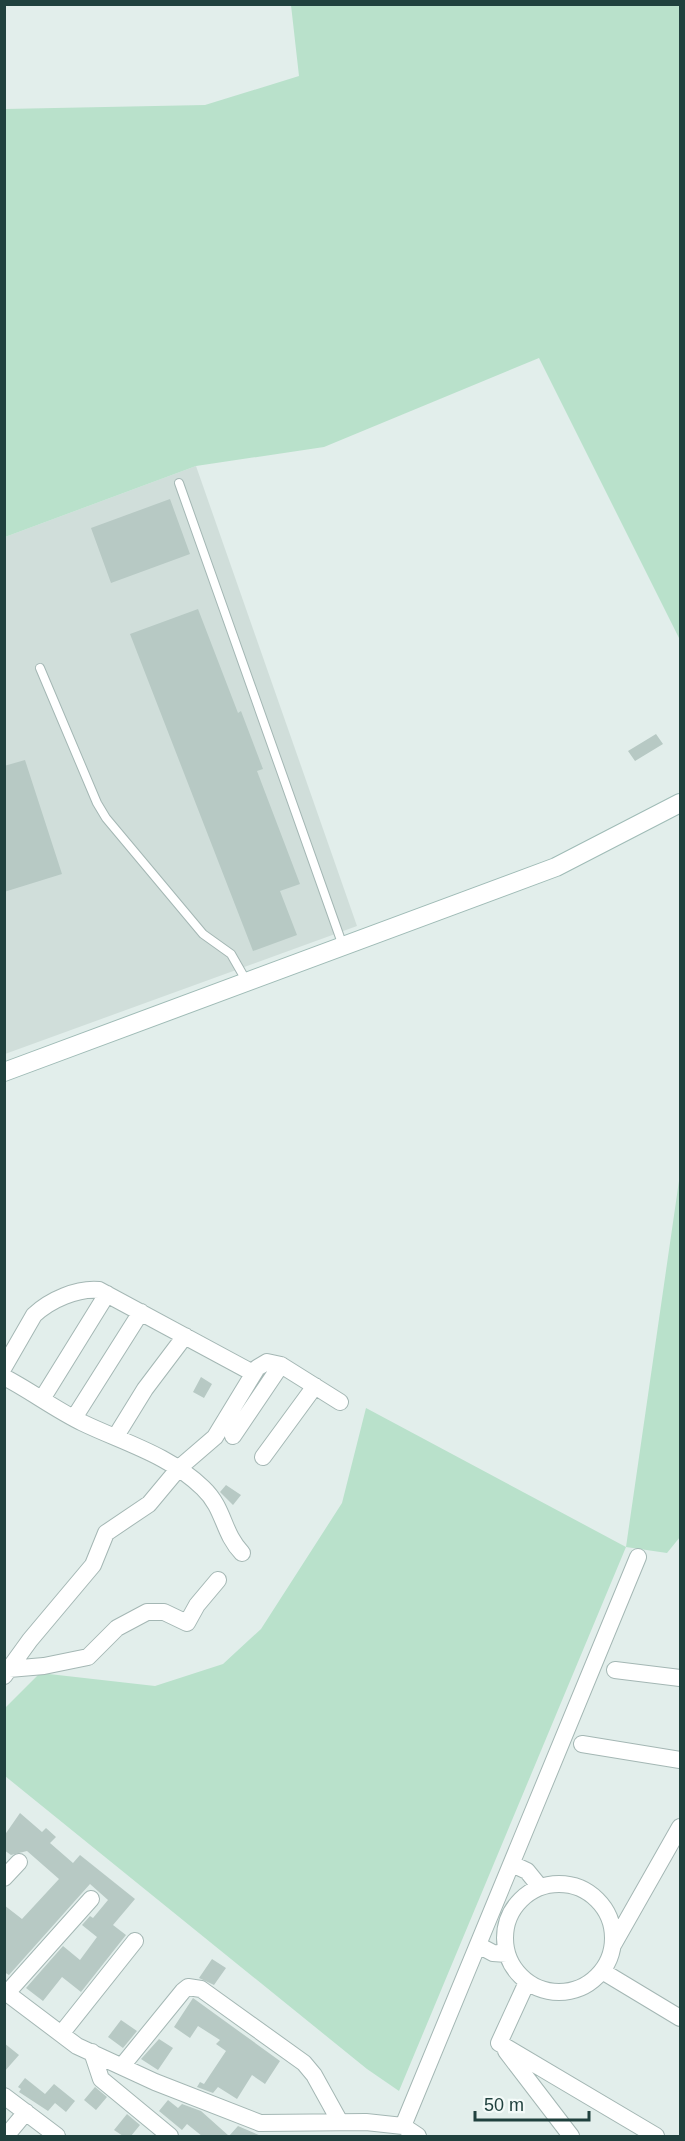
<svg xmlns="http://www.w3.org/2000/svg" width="685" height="2141" viewBox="0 0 685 2141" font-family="Helvetica,sans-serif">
<rect width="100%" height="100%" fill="#e2eeeb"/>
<path fill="#d0deda" d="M196 466 357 926 5 1054V537Z"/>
<path fill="#b9e1cb" d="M291 5H680V640L539 358 324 447 196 466 5 537V109L205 105 299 76Z
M680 1174V1537L667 1553 626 1547 399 2091 367 2069 5 1776 4 1709 40 1673 155 1686 223 1664 261 1629 342 1503 366 1408 626 1547Z"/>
<path fill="#b7c9c4" d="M170 499 190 554 111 583 91 528Z
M198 609 238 713 241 711 263 769 257 771 300 884 280 891 297 935 253 951 130 634Z
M656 734 663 744 635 761 628 751Z
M25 760 62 874 4 892V766Z
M201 1377 212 1384 204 1398 193 1392Z
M226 1485 241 1495 233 1505 220 1492Z
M20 1813 42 1832 46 1828 56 1837 50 1843 73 1863 80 1855 135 1899 113 1925 126 1935 81 1992 62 1977 43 2001 26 1988 63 1946 80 1960 97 1937 82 1925 90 1916 93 1918 108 1900 90 1884 9 1975 4 1972V1905L22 1919 59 1879 27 1851 11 1855 4 1850V1836Z
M212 1959 226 1968 214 1985 199 1978Z
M193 1998 280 2061 265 2084 252 2075 237 2099 218 2087 213 2093 197 2087 200 2082 204 2084 226 2051 216 2044 220 2040 198 2026 190 2038 174 2027Z
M121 2020 137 2031 123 2048 108 2037Z
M159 2039 173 2048 158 2070 141 2059Z
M4 2043 19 2055 4 2072Z
M25 2078 45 2094 54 2084 75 2101 66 2112 55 2103 48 2111 19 2092 21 2089 18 2087Z
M95 2087 107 2097 96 2110 84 2100Z
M168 2100 178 2108 182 2104 201 2111 229 2136 238 2126 261 2136H202L187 2124 182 2130 159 2111Z
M127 2114 140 2125 131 2136H123L114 2130Z"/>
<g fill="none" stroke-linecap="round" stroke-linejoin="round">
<g stroke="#a4b7b4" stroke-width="10">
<path id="lane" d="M179 483 343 946
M40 668 97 803 106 818 203 934 231 954 247 982"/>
</g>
<g stroke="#a4b7b4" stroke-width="18">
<path id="street" d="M4 1367 34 1315C50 1300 77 1288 99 1290L253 1373
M4 1377C31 1391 56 1410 83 1423 125 1443 169 1455 203 1488 225 1509 222 1532 242 1553
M42 1399 107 1294
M74 1418 141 1312
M116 1436 145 1389 185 1336
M233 1436 281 1365
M263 1457 315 1386
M9 1669 44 1666 88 1657 117 1628 147 1612H164L187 1623 197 1605 218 1580
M615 1670 680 1678
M4 1676 30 1640 93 1565 106 1533 149 1504 179 1468 215 1437 257 1368 267 1362 281 1365 340 1402
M582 1744 680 1760
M512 1864 527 1871 540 1887
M4 1878 19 1862
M505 1938a54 54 0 1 1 108 0a54 54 0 1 1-108 0Z
M478 1945 493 1953 507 1954
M613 1945 680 1827
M602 1971 680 2018
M527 1982 499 2043 656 2136
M4 1991 77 2046 155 2082 260 2123 366 2122 403 2126 418 2136
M7 1993 91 1899
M61 2034 135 1941
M506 2051 571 2136
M92 2052 101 2079 170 2136
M122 2066 183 1991 188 1987 201 1989 304 2063 314 2075 340 2122
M4 2096 57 2136
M403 2126 638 1557
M6 2136 26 2112"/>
</g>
<g stroke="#9fbbb6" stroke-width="20">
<path id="secondary" d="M4 1072 556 867 680 803"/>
</g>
<use href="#lane" stroke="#fff" stroke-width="8"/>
<use href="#street" stroke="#fff" stroke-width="16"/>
<use href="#secondary" stroke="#fff" stroke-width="18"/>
</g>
<rect width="685" height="2141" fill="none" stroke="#20413e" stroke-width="12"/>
<path d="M475 2111v9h114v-9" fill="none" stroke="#20413e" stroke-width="3"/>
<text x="484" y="2111" font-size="18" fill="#20413e" stroke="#f3faf8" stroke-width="4.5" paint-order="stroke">50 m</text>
</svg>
